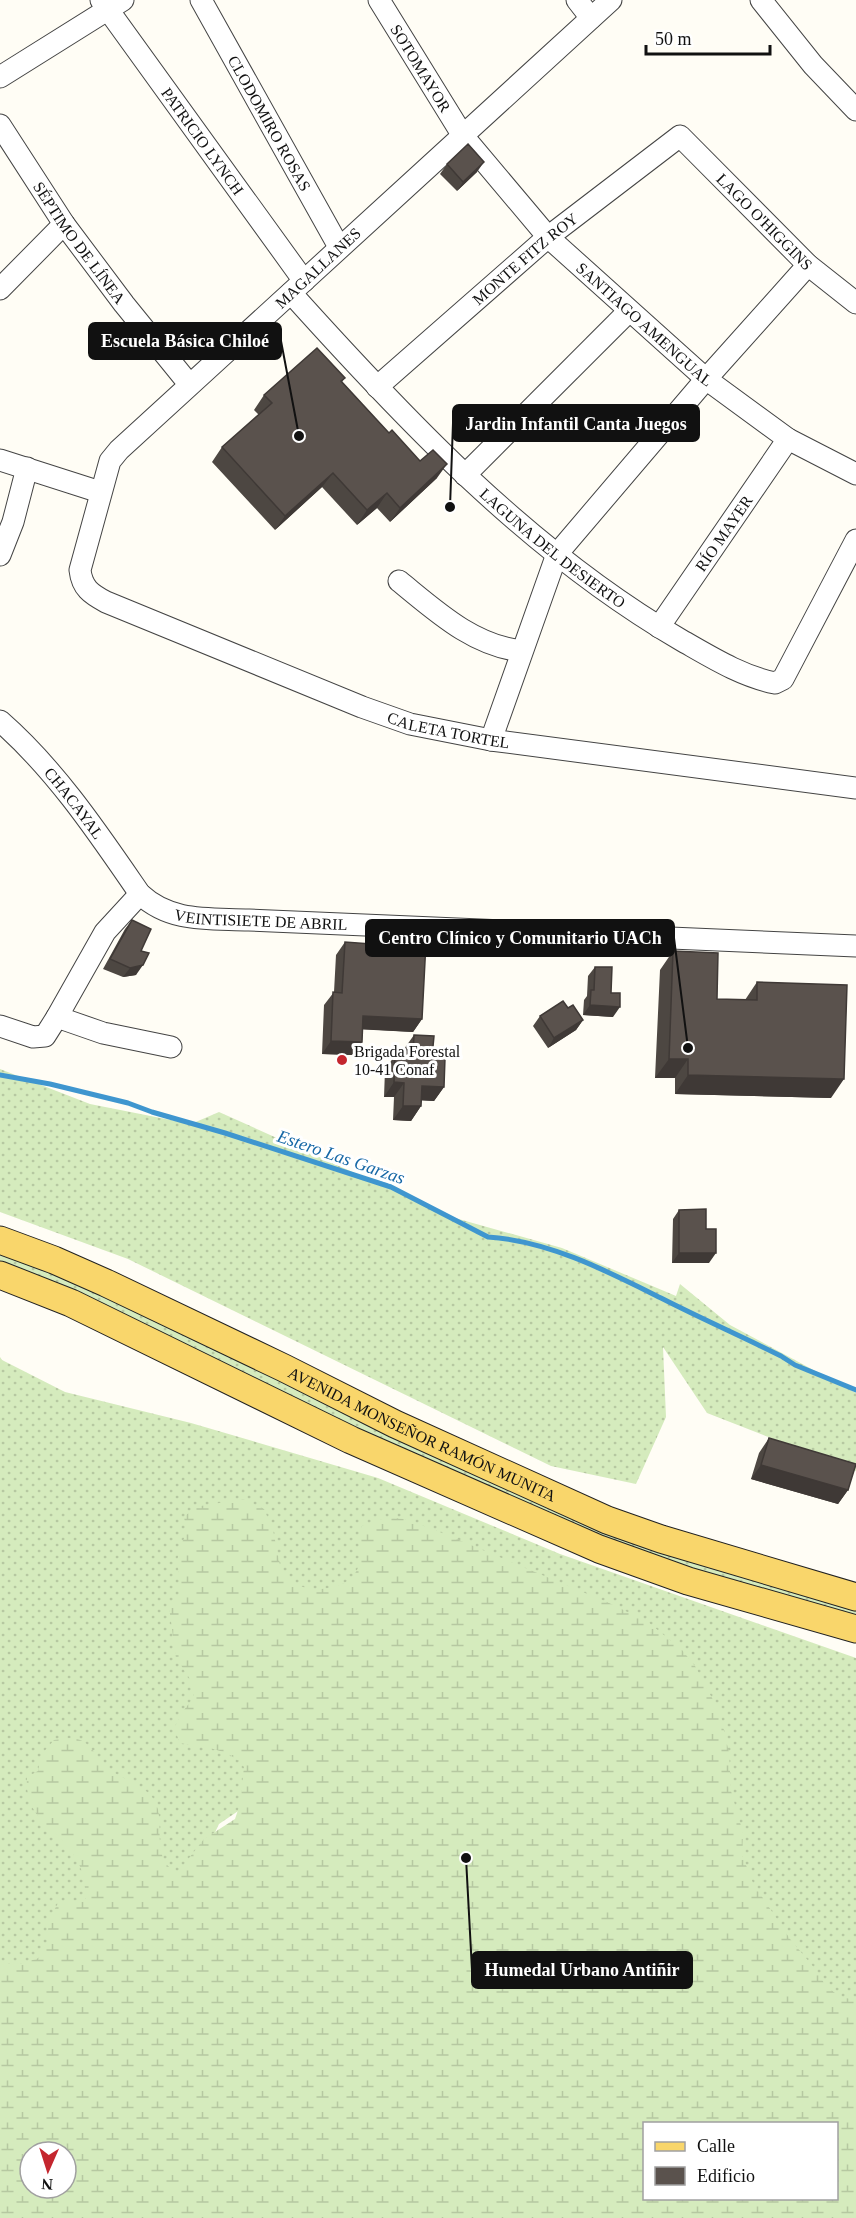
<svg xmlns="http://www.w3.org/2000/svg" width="856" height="2218" viewBox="0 0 856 2218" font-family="'Times New Roman',serif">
<defs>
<pattern id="grass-dots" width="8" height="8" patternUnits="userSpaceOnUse" patternTransform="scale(1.5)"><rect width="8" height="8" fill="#d5ebbd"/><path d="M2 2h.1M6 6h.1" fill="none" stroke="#b6c8a1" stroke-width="1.8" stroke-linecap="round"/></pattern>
<pattern id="wetland-marsh" width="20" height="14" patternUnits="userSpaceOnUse" patternTransform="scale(1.5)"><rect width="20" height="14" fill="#d5ebbd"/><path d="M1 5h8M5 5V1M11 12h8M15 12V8" fill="none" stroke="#b6c8a1"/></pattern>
</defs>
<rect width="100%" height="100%" fill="#fffdf5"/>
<path fill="url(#grass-dots)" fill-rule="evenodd" d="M0 1069 90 1104 191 1124 219 1112 455 1218 562 1248 676 1296 680 1284 730 1325 856 1393V1471L707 1413 663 1347 666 1417 636 1484 551 1466 128 1259 0 1212Z
M0 1251 14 1255 274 1373 856 1607V1620L625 1550 0 1266Z
M0 1357 2 1360 65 1392 191 1423 378 1478 560 1554 856 1658V2069L268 1791 219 1824 194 1876 199 2206 0 2218ZM30 2152H66V2188H30Z"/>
<path fill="url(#wetland-marsh)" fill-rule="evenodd" d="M243 1499 264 1509 273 1530 282 1575C289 1579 296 1585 303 1587 325 1593 358 1586 360 1559 361 1544 355 1545 362 1526L377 1520 393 1518 404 1519 435 1530 609 1603 648 1622 682 1650 695 1666 720 1713 729 1753 731 1791 743 1833 742 1855 753 1883 790 1939 816 1970 826 1986 840 1997 856 2000V2218H0V1964H20L39 1958 47 1942 49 1920 58 1903 86 1899C85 1886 84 1874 78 1862 60 1827 24 1823 27 1777L38 1771 41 1755 54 1740C61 1739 71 1737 77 1739 91 1743 95 1755 103 1764 119 1781 149 1783 157 1806 164 1826 151 1863 178 1872L204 1839 235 1819 240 1804 244 1767C230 1748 202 1747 180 1743L174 1728 184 1710 194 1697V1685L176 1658 169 1607 179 1596 180 1579 177 1561 181 1545 187 1532 184 1517 195 1507ZM644 2124H836V2198H644ZM30 2152H66V2188H30Z"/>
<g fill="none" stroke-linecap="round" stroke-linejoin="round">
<path stroke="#3f96cf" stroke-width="5" d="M0 1075 50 1084 128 1103 152 1112 225 1133 391 1187 488 1237C549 1241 607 1271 661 1298 700 1318 741 1336 781 1356L795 1365 856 1390"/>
<g stroke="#444" stroke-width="23">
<g id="minor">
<path id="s1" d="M101 0 304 281"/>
<path id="s2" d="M201 0 339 247"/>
<path id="s3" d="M379 0 463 136 548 237 706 379 788 439 856 474"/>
<path d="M577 0 591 18"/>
<path id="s4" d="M611 0 119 450 110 461 80 570C82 588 91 594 106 602L362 707 410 724 491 740 856 788"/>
<path d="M761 0 813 65 856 110"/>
<path d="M0 77 123 0"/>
<path id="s5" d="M0 125 64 224 124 304 189 384"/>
<path d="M0 289 64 224"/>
<path id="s6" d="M291 293C407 422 530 552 681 640 711 657 741 676 775 683L783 679 856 540"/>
<path id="s7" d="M377 387 548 237 680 136 808 265 856 303"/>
<path d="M0 460 100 492"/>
<path d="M465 475 629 311"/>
<path d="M0 555 13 522 27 468"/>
<path d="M399 581C436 611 472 645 521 651"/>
<path id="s8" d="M659 627 788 439"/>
<path id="s9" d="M0 721C56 770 98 833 140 894 171 923 209 918 249 920L856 946"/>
<path d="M491 740 557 554 706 379 808 265"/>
<path d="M57 1017 105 932 140 894"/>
<path d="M0 1026 33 1037 45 1036 57 1017 103 1033 171 1047"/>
</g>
</g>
<g stroke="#222" stroke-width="29">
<g id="major">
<path id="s10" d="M0 1240 54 1260 106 1283 284 1368 395 1424 607 1520 661 1539 856 1597"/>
<path d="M0 1275 71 1303 351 1440 599 1549 688 1581 856 1629"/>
</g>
</g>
<use href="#minor" stroke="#fff" stroke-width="21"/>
<use href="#major" stroke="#f9d66b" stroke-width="27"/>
</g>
<path fill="#4d4742" d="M447 164 477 172 457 191 440 174Z
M345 378 342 382 389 433 420 461 437 478 390 522 377 508 357 525 322 487 275 530 212 462 222 447 259 415 254 410 264 395Z
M132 920 141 951 136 975 123 977 103 969 125 929Z
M385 940 422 1019 413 1032 362 1029V1042L353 1055 322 1054 324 1005 334 992 336 955 345 942 382 945Z
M673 951 717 999 745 1000 757 982 831 1098 675 1094V1078H655L660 970Z
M595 967 611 993 613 1017 583 1015 584 1000 587 996 588 976Z
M568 1008 583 1020 576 1030 548 1048 533 1026 540 1016Z
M414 1035 432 1057 444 1087 434 1101 421 1100V1106L411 1121 393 1120 394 1097H384L385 1070 395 1055 404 1056V1049Z
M679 1210 709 1263H672L673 1219Z
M769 1438 848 1490 838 1504 751 1479 759 1453Z"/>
<path fill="#3f3936" d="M484 162 477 172 457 191 463 182Z
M447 464 437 478 390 522 400 508Z
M333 473 322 487 275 530 285 516Z
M387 493 377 508 357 525 367 510Z
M143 965 136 975 123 977 130 968Z
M590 1005 620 1007 613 1017 583 1015Z
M363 1016 422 1019 413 1032 354 1029Z
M583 1020 576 1030 548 1048 554 1038Z
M331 1041 362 1042 353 1055 322 1054Z
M669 1059H688L675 1078H655Z
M688 1075 844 1079 831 1098 675 1094Z
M394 1082 404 1083 394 1097H384Z
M422 1086 444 1087 434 1101 412 1100Z
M403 1106H421L411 1121 393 1120Z
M679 1253H716L709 1263H672Z
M761 1465 848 1490 838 1504 751 1479Z"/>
<path fill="#5a524d" stroke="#3f3936" stroke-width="1.5" d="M468 144 484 162 463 182 447 164Z
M317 348 345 378 341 381 389 433 392 430 420 461 433 450 447 464 400 508 387 493 367 510 333 473 285 516 222 447 272 403 264 395Z
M132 920 151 929 141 951 149 953 143 965 130 968 110 959Z
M385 940 426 942 422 1019 363 1016 362 1042 331 1041 333 992 342 993 345 942 385 945Z
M673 951 718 953 717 999 757 1000V982L847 985 844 1079 688 1075V1059H669Z
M595 967H612L611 993H620V1007L590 1005 591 990H594Z
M563 1001 568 1008 573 1005 583 1020 554 1038 540 1016Z
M414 1035 434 1036 432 1057 445 1058 444 1087 422 1086 421 1106H403L404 1083 394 1082 395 1055 413 1056Z
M706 1209V1229H716V1253H679V1210Z
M769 1438 856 1464 848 1490 761 1465Z"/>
<circle fill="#c4262e" stroke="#fff" stroke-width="2" cx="342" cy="1060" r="6"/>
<g text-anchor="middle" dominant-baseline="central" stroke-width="6" stroke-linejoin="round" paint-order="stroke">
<g font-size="16" fill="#111" stroke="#fff">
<text stroke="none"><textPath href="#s3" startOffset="80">SOTOMAYOR</textPath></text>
<text stroke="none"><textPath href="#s2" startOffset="141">CLODOMIRO ROSAS</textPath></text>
<text stroke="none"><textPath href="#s1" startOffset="174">PATRICIO LYNCH</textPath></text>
<text stroke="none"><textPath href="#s7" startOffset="514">LAGO O'HIGGINS</textPath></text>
<text stroke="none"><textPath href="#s5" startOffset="142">SÉPTIMO DE LÍNEA</textPath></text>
<text stroke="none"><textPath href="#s7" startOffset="196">MONTE FITZ ROY</textPath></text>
<text transform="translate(318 268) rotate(-43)">MAGALLANES</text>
<text stroke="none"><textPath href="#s3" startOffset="422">SANTIAGO AMENGUAL</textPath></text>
<text stroke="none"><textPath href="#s8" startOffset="114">RÍO MAYER</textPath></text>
<text stroke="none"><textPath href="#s6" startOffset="366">LAGUNA DEL DESIERTO</textPath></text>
<text stroke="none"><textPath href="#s4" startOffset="1204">CALETA TORTEL</textPath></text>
<text stroke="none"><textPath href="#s9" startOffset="111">CHACAYAL</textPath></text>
<text stroke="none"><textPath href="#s9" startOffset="350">VEINTISIETE DE ABRIL</textPath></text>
<text stroke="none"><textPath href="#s10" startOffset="465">AVENIDA MONSEÑOR RAMÓN MUNITA</textPath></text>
</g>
<g font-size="16" fill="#111" stroke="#fff" text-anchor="start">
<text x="354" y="1051">Brigada Forestal<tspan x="354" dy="18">10-41 Conaf</tspan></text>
</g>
<g font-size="18" font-style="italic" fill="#1768a6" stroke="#fff">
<text transform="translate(341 1157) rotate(19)">Estero Las Garzas</text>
</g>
</g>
<path fill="none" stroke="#111" stroke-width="2" d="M299 436L281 341M450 507L453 423M688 1048L674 938M466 1858L472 1970"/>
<g fill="#111" stroke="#fff" stroke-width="2">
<circle cx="299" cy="436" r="6"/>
<circle cx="450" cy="507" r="6"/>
<circle cx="688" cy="1048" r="6"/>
<circle cx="466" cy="1858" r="6"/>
</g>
<g fill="#111" stroke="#111" stroke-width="2">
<rect x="89" y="323" width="192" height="36" rx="6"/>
<rect x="453" y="405" width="246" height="36" rx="6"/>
<rect x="366" y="920" width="308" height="36" rx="6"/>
<rect x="472" y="1952" width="220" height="36" rx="6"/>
</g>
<g font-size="18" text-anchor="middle" font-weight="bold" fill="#fff">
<text x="185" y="347">Escuela Básica Chiloé</text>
<text x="576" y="430">Jardin Infantil Canta Juegos</text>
<text x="520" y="944">Centro Clínico y Comunitario UACh</text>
<text x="582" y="1976">Humedal Urbano Antiñir</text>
</g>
<rect x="643" y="2122" width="195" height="78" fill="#ffffff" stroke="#a0a0a0" stroke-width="1.5"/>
<rect x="655" y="2142" width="30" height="9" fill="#f9d66b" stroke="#a0a0a0" stroke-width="1.5"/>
<text x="697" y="2152" font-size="18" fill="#111111">Calle</text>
<rect x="655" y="2167" width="30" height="18" fill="#5a524d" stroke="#a0a0a0" stroke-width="1.5"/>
<text x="697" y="2182" font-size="18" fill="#111111">Edificio</text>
<g transform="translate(48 2170) rotate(183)"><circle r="28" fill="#ffffff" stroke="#a0a0a0" stroke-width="1.5"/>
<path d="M0-4.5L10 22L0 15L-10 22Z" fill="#c4262e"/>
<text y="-9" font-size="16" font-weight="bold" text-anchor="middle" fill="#111111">N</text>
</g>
<path d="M646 45v9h124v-9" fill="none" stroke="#111111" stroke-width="3"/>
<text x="655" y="45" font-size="18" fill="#111111" stroke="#ffffff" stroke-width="4.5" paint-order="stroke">50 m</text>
</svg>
